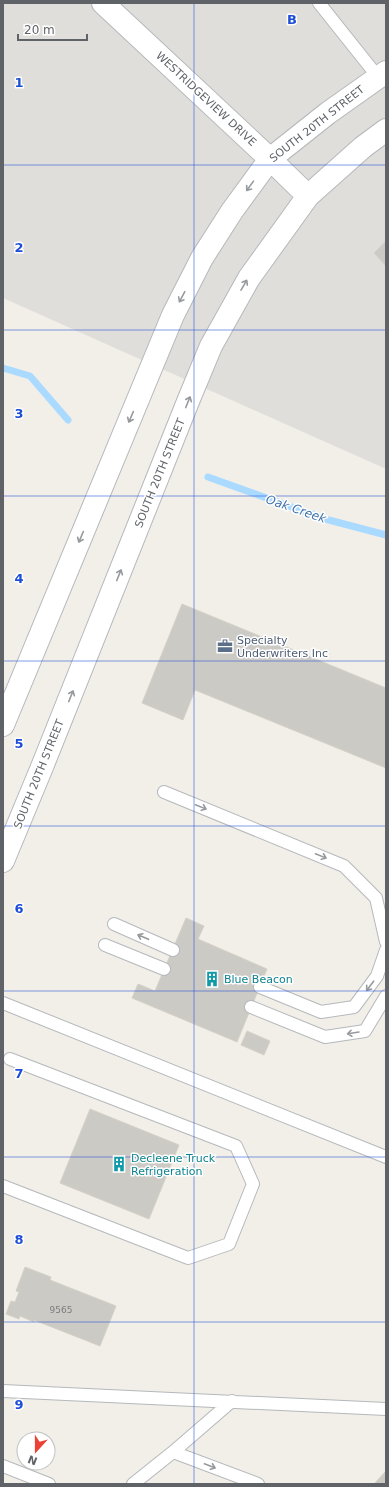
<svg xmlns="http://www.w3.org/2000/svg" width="389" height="1487" viewBox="0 0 389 1487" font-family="'DejaVu Sans',sans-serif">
<rect width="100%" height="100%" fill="#f1efe8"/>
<path fill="#e0deda" d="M3 3H386V469L3 298Z"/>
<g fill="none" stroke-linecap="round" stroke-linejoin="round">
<path stroke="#aadaff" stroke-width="7" d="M3 368 30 376 68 420
M208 477 325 519 386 535"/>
</g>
<path fill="#cccac5" stroke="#d6d1c6" d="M386 241V266L374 253Z
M182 604 386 688V768L195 690 183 720 142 703Z
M186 918 204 926 198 939 267 969 237 1042 132 998 138 984 155 991Z
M247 1031 270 1041 264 1055 241 1045Z
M90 1109 179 1145 149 1219 60 1183Z
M25 1267 51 1277 50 1280 116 1306 100 1346 34 1320V1322L20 1316 19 1319 6 1314 11 1301 15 1302 19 1292 16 1291Z
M386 1471V1484H374Z"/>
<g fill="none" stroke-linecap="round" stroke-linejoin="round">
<g stroke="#b5b8bc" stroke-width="14">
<path id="service" d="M319 3 378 77
M164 792 344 866 376 898 386 942
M114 924 173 950
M105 945 164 969
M260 987 321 1012 354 1007 377 976 386 950
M3 1003 386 1157
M251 1007 325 1037 365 1031 386 996
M3 1186 188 1258 229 1244 253 1184 236 1146 10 1059
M3 1391 386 1409
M173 1452 258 1484
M3 1466 49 1484
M133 1484 173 1452 232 1401"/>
</g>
<g stroke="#b5b8bc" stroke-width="24">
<path id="minor" d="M103 3 270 159 308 196
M3 725 173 315 202 258 232 211 270 159 328 113 386 72
M3 861 42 767 189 399 211 346 249 278 308 196 363 147 386 130"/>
</g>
<use href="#service" stroke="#fff" stroke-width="12"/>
<use href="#minor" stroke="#fff" stroke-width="22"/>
</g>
<defs><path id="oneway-shaft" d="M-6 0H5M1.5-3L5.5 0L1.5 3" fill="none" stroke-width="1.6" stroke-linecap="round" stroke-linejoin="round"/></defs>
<g stroke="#979a9d">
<use href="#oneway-shaft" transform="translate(250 186) rotate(126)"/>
<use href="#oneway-shaft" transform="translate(244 285) rotate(-60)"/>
<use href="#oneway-shaft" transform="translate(182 297) rotate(118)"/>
<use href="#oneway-shaft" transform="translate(188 402) rotate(-68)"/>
<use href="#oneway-shaft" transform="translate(131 417) rotate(113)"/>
<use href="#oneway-shaft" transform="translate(81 537) rotate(113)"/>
<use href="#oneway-shaft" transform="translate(119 575) rotate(-68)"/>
<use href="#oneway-shaft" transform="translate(71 696) rotate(-68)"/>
<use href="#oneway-shaft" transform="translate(201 807) rotate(22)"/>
<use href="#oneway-shaft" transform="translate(321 856) rotate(22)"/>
<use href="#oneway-shaft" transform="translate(143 937) rotate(-157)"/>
<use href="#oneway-shaft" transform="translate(370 986) rotate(127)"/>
<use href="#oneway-shaft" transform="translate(353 1033) rotate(171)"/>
<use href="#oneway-shaft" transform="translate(210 1466) rotate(21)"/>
</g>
<path fill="none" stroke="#1d4ed8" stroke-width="1" stroke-opacity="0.55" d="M194 3V1484M3 165H386M3 330H386M3 496H386M3 661H386M3 826H386M3 991H386M3 1157H386M3 1322H386"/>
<defs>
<g id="office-bare" transform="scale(1.2)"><path d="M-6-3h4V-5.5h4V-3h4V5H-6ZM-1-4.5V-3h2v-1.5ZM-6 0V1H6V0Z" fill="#5c6f8a" stroke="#fff" stroke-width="2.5" paint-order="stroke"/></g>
<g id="building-bare" transform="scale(1.2)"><path d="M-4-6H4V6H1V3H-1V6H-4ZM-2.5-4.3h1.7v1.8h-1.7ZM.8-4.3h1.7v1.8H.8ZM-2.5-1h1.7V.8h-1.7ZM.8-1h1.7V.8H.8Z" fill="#0f9aa8" stroke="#fff" stroke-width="2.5" paint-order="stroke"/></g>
</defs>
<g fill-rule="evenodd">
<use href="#office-bare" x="225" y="646"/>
<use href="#building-bare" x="212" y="979"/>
<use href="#building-bare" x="119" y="1164"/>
</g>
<g text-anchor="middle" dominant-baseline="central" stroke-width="3" stroke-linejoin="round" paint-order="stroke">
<g font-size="9" fill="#7a7d7f">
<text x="61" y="1310">9565</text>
</g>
<g font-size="11" fill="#5f6368" stroke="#fff">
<text transform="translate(206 99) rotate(43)">WESTRIDGEVIEW DRIVE</text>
<text transform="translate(317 124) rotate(-38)">SOUTH 20TH STREET</text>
<text transform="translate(160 473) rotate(-68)">SOUTH 20TH STREET</text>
<text transform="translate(39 774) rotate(-68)">SOUTH 20TH STREET</text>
</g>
<g font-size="11" fill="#4e5e75" stroke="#fff" text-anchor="start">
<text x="237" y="640">Specialty<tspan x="237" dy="13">Underwriters Inc</tspan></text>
</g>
<g font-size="11" fill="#0d838f" stroke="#fff" text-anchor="start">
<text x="224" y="979">Blue Beacon</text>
<text x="131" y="1158">Decleene Truck<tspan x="131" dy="13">Refrigeration</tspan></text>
</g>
<g font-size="12" font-style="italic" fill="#4174aa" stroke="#fff">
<text transform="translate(296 509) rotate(19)">Oak Creek</text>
</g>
</g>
<g font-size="13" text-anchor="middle" font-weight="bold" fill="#1d4ed8" stroke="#fff" stroke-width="3" stroke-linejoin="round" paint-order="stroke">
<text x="292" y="24">B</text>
<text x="19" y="87">1</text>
<text x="19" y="252">2</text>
<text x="19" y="418">3</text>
<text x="19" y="583">4</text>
<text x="19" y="748">5</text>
<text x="19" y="913">6</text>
<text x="19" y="1078">7</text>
<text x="19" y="1244">8</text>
<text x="19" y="1409">9</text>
</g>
<rect width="389" height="1487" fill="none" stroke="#5f6368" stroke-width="8"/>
<g transform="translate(36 1451) rotate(201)"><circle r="19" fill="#ffffff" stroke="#bfc1c3"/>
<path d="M0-3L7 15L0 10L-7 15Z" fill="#ea4335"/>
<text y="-6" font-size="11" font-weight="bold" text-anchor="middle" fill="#5f6368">N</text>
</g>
<path d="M18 34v6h69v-6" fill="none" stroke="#5f6368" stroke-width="2"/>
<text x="24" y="34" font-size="12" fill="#5f6368" stroke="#ffffff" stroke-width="3" paint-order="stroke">20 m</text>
</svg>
